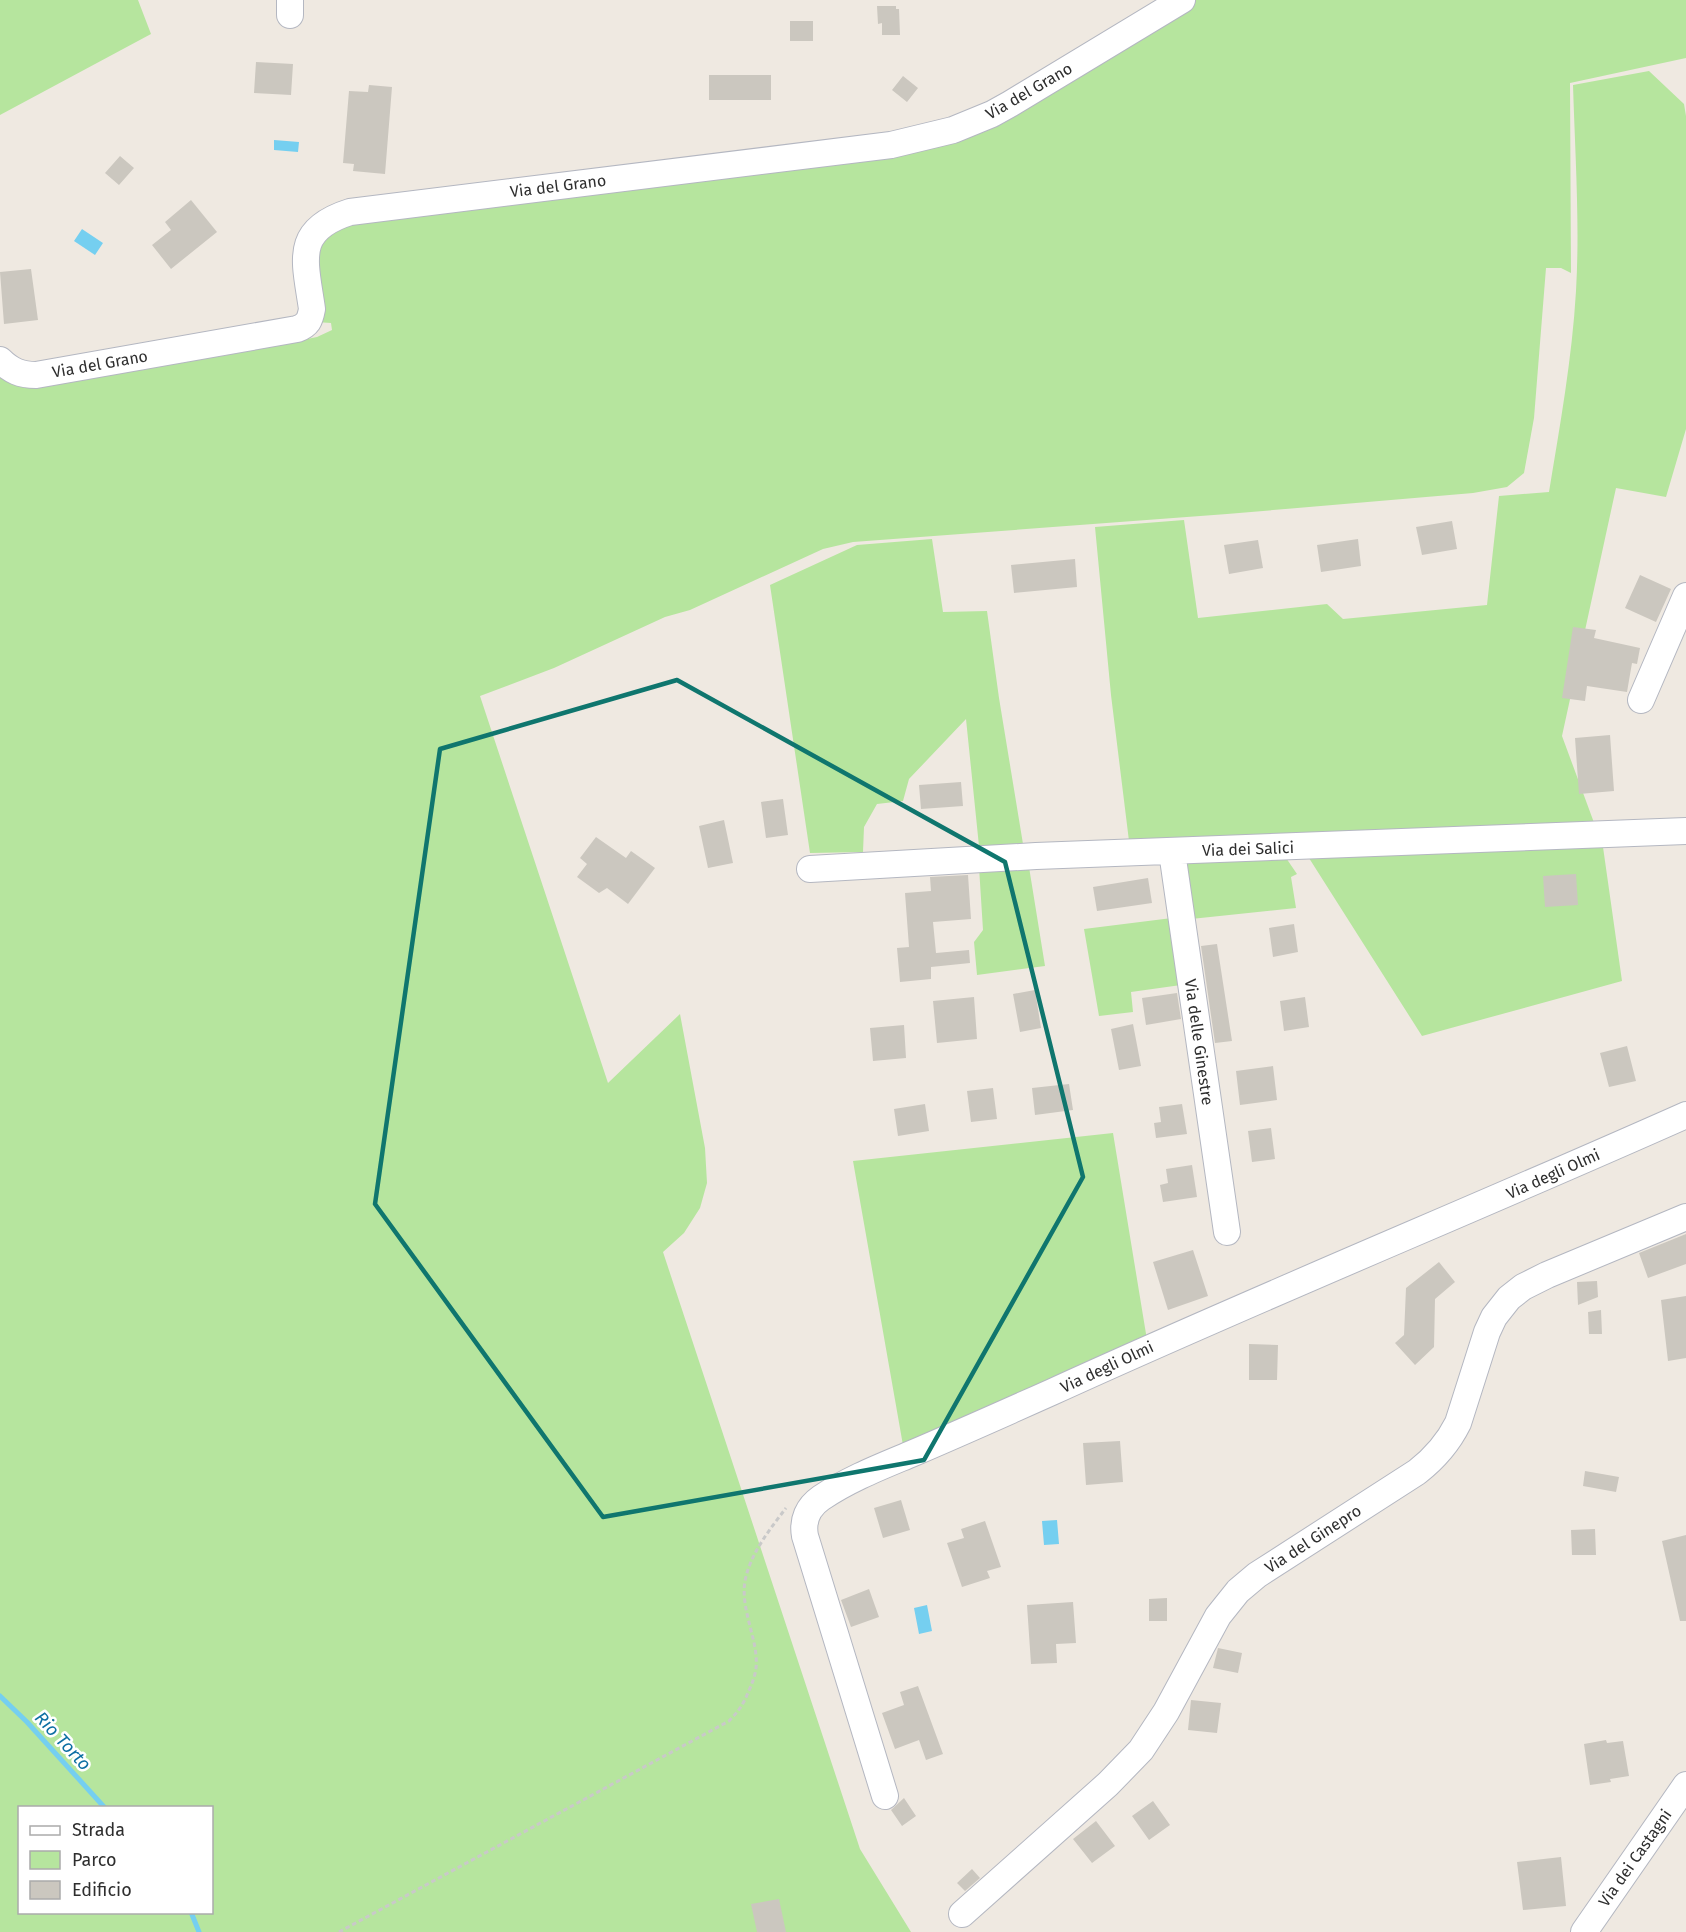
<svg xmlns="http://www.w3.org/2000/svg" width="1686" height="1932" viewBox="0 0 1686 1932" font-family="'Fira Sans',sans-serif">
<rect width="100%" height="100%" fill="#efe9e1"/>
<path fill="#b6e59e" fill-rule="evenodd" d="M0 0H138L151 34 0 115Z
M1193 0H1686V58L1570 83 1571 273 1561 268H1546L1534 418 1524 473 1507 487 1473 493 1227 514 853 542 823 549 690 610 665 617 554 668 480 696 608 1083 680 1014 705 1148 707 1183 700 1208 684 1233 663 1252 860 1849 911 1932H0V375L222 356 317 337 332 330 331 323 316 322 302 257 342 223 918 147ZM20 1808H212V1912H20Z
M1649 71 1684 104 1686 116V429L1666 497 1616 488 1562 736 1603 847 1622 981 1422 1036 1295 836 1129 841 1111 695 1095 527 1184 520 1198 618 1327 604 1343 619 1487 605 1499 496 1549 492C1560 425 1572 359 1576 291 1580 223 1575 153 1573 85Z
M932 539 943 612 987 611 999 698 1023 844 979 846 966 719 909 779 903 801 877 804 864 827 863 852 810 853 770 585 857 545Z
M1284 855 1297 874 1291 877 1296 908 1191 919 1182 858Z
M979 867H1029L1045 966 977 975 974 942 983 930Z
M1172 918 1181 985 1131 992 1133 1012 1099 1016 1084 929Z
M1113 1133 1148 1346 904 1451 853 1161Z"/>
<path fill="#75cff0" d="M274 140 299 142 298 152 274 150Z
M82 229 103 243 95 255 74 241Z
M1057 1520 1059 1544 1044 1545 1042 1521Z
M927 1605 932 1631 919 1634 914 1608Z"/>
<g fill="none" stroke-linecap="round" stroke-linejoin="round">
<path stroke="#75cff0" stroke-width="5" d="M0 1696 27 1722 105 1808
M191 1912 199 1932"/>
</g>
<path fill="#cbc7bf" d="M877 6H896V9H899L900 35H882V23L878 24Z
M790 21H813V41H790Z
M256 62 293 64 291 95 254 93Z
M709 75H771V100H709Z
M903 76 918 88 907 102 892 90Z
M369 85 392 87 385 174 353 171 354 164 343 163 349 91 368 92Z
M120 156 134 168 119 185 105 173Z
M191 200 217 232 171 269 152 245 171 230 165 222Z
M31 269 38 320 4 324 0 272Z
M1452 521 1457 549 1422 555 1416 527Z
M1358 539 1361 566 1321 572 1317 545Z
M1258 540 1263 568 1229 574 1224 545Z
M1075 559 1077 587 1014 593 1011 565Z
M1640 575 1671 589 1656 622 1625 608Z
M1573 627 1596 630 1594 638 1640 648 1637 664 1632 663 1627 692 1587 686 1585 701 1562 698Z
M1610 735 1614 791 1579 794 1575 738Z
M961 782 963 806 921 809 919 785Z
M783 799 788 835 766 838 761 802Z
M724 820 733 863 708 868 699 826Z
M596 837 626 858 631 851 655 868 628 904 607 888 599 893 577 877 587 864 580 858Z
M1576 874 1578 905 1545 907 1543 876Z
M968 875 971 919 933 922 936 953 969 950 970 963 931 967V979L900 982 897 948 909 947 905 893 931 891 930 877Z
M1148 878 1152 903 1097 911 1093 887Z
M1294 924 1298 952 1273 957 1269 928Z
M1217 944 1232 1041 1215 1043 1201 946Z
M1035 990 1041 1028 1020 1032 1013 994Z
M1177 993 1181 1019 1146 1025 1142 998Z
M974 997 977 1039 937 1043 933 1001Z
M1305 997 1309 1027 1284 1031 1280 1001Z
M1133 1024 1141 1066 1119 1070 1111 1029Z
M904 1025 906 1058 873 1061 870 1028Z
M1627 1046 1636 1081 1609 1087 1600 1053Z
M1273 1066 1277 1100 1240 1105 1236 1071Z
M1069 1084 1073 1110 1035 1115 1032 1088Z
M993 1088 997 1119 971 1122 967 1091Z
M925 1104 929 1131 898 1136 894 1109Z
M1182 1104 1187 1134 1156 1138 1154 1123 1161 1122 1159 1107Z
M1271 1128 1275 1159 1252 1162 1248 1131Z
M1192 1165 1197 1197 1163 1202 1160 1185 1168 1183 1166 1169Z
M1686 1234V1264L1648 1278 1639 1253Z
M1193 1250 1208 1296 1168 1310 1153 1262Z
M1439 1262 1455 1282 1435 1299 1434 1347 1415 1365 1395 1343 1404 1335 1406 1288Z
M1597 1281 1598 1297 1578 1305 1577 1282Z
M1686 1296V1358L1668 1361 1661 1300Z
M1601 1310 1602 1334H1589L1588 1312Z
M1249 1344 1278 1345 1277 1380H1249Z
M1120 1441 1123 1482 1086 1485 1083 1443Z
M1585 1471 1619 1477 1616 1492 1583 1486Z
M901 1500 910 1530 883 1538 874 1508Z
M985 1521 1001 1567 987 1571 990 1578 962 1587 947 1543 964 1538 961 1529Z
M1595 1529 1596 1555H1572L1571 1530Z
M1686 1535V1621H1680L1662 1541Z
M869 1589 879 1617 851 1627 841 1600Z
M1167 1598V1621H1149V1599Z
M1073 1602 1076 1643 1056 1644 1057 1663 1031 1664 1027 1605Z
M1218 1648 1242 1653 1238 1673 1213 1668Z
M918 1686 943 1754 926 1760 919 1740 895 1749 882 1713 904 1705 900 1692Z
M1191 1700 1221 1703 1217 1733 1188 1730Z
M1606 1740 1607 1743 1623 1741 1629 1776 1610 1779 1611 1782 1590 1785 1584 1744Z
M904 1798 916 1816 902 1826 891 1810Z
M1153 1801 1170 1825 1149 1840 1132 1816Z
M1096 1821 1115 1846 1092 1863 1073 1839Z
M1561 1857 1566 1906 1523 1910 1517 1862Z
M972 1869 980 1878 965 1891 957 1883Z
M779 1899 786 1932H757L751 1904Z"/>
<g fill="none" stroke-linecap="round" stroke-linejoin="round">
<g stroke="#b4b7c1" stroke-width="28">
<path id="minor" d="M290 15V0
M0 360C11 371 21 375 36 375L297 329C308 325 310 320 312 309 305 260 293 230 350 212L891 145 953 130 992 114 1010 104 1182 0
M1641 700 1686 596
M1172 852 1227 1232
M810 869 1036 856 1686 831
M885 1796 805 1536C802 1520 808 1507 821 1498 849 1479 880 1467 911 1454 958 1434 1005 1413 1052 1392 1262 1296 1475 1209 1686 1115
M962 1914 1108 1784 1141 1750 1166 1712 1218 1616 1238 1591 1257 1575 1417 1472C1435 1458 1448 1443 1458 1423L1487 1332 1494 1317 1509 1298 1523 1287 1547 1275 1686 1217
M1584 1932 1686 1785"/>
</g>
<path stroke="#c9c9c9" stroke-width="3" stroke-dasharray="4.5 3" stroke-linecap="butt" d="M339 1932 729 1721C737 1713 743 1705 747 1695 751 1686 755 1677 756 1668 759 1641 740 1610 745 1581 750 1554 770 1529 786 1508"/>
<use href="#minor" stroke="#fff" stroke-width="26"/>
</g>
<path fill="none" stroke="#0f766e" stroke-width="4.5" stroke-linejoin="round" d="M677 680 1005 862 1083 1177 924 1460 603 1517 375 1204 440 749Z"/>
<g text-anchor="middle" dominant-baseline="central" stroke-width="5" stroke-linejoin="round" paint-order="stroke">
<g font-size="16" fill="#2e2e2e" stroke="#fff">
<text transform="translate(1029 91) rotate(-30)">Via del Grano</text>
<text transform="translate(558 186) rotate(-7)">Via del Grano</text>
<text transform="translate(100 364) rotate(-10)">Via del Grano</text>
<text transform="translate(1248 849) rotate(-2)">Via dei Salici</text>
<text transform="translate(1199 1042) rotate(82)">Via delle Ginestre</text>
<text transform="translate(1553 1174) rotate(-24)">Via degli Olmi</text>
<text transform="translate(1107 1367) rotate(-25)">Via degli Olmi</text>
<text transform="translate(1313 1539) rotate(-33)">Via del Ginepro</text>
<text transform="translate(1635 1858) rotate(-55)">Via dei Castagni</text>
</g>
<g font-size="18" font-style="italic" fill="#0d6fa3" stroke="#fff">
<text transform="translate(63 1741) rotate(47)">Rio Torto</text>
</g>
</g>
<rect x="18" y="1806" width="195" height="108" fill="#ffffff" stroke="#ababab" stroke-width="1.5"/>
<rect x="30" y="1826" width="30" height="9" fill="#ffffff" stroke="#ababab" stroke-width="1.5"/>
<text x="72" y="1836" font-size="18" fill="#2e2e2e">Strada</text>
<rect x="30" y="1851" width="30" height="18" fill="#b6e59e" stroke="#ababab" stroke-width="1.5"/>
<text x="72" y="1866" font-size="18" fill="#2e2e2e">Parco</text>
<rect x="30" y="1881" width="30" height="18" fill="#cbc7bf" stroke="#ababab" stroke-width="1.5"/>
<text x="72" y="1896" font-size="18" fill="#2e2e2e">Edificio</text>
</svg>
